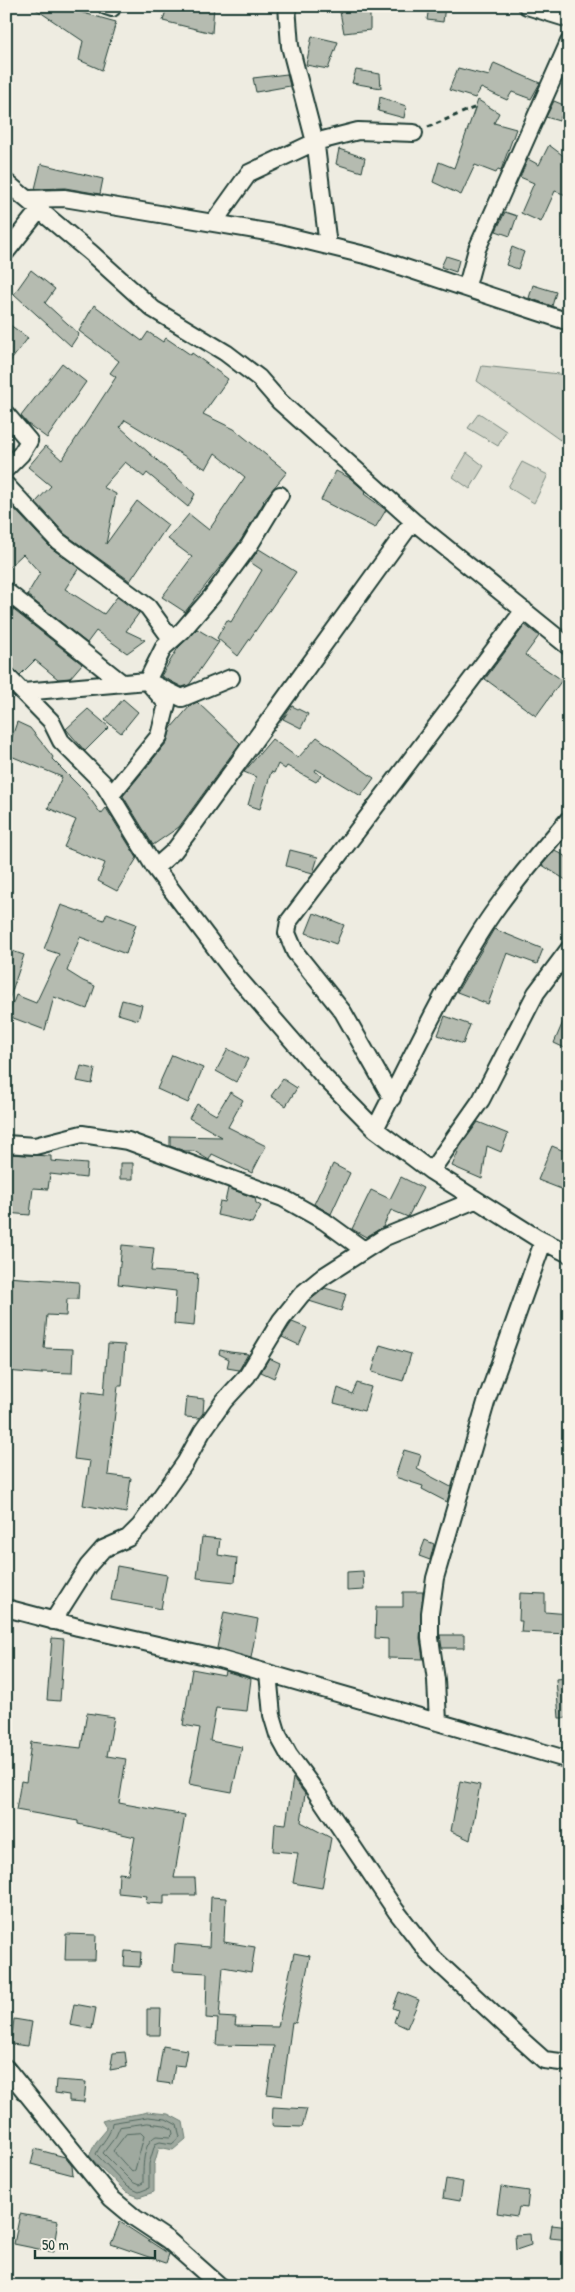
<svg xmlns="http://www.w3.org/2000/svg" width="575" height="2292" viewBox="0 0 575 2292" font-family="'Patrick Hand',sans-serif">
<rect width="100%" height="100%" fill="#eeece1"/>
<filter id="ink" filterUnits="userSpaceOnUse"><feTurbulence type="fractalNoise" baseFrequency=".02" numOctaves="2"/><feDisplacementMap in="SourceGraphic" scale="10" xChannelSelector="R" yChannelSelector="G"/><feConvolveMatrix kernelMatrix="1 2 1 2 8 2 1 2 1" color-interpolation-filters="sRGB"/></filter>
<g filter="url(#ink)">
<path fill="#cccfc4" stroke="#76867c" d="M482 366 569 375V425L560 440 477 381Z
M479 413 506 431 498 446 468 428Z
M467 453 484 466 470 489 453 477Z
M522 462 548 475 534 503 508 487Z"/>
<path fill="#9fa99f" stroke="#6c7e74" d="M147 2112 168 2114 183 2122 186 2139 173 2150 159 2147 154 2165V2192L139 2197 126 2192 89 2156 96 2142 107 2129 102 2121C117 2116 132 2116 147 2112Z"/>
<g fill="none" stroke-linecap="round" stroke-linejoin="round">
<path stroke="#52685f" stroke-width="1" d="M148 2117 166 2119 177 2125 180 2137 172 2144 160 2142 155 2144 149 2164V2188L139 2192 128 2187 96 2154C102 2141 111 2136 112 2123Z
M148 2123 164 2125 172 2129 173 2134 170 2137 156 2136C142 2143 143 2169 143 2183L139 2185 132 2182 103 2153 116 2136 120 2127Z
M141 2133 144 2136 135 2170 132 2172 113 2151 126 2134Z"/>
</g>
<path fill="#b5bbb0" stroke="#1f3d34" d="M31 6H82L80 12 116 22 102 70 79 60 83 41Z
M167 6H214L212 33 163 21Z
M429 6H445L443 22 427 20Z
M370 10V30L344 33 340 12Z
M312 36 338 42 328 69 306 65Z
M494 63 540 83 531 99 512 92 507 100 481 88 475 98 449 90 458 68 489 76Z
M356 70 380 74 381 88 352 83Z
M287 74 290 86 256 92 253 78Z
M380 97 406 106 404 118 378 111Z
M478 100 499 113 494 123 516 129 501 170 498 169 496 173 475 165 461 195 433 182 439 162 454 168Z
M554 101 566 106 559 121 546 117Z
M549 145 569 160V196L555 191 541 222 521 213 534 183 520 177 528 159 539 165Z
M339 149 365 158 362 172 336 164Z
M41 164 103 179 100 194 65 188 35 189Z
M505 212 517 216 510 236 496 231Z
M512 247 524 252 518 269 506 265Z
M446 256 459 260 456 272 441 267Z
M31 270 55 289 45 303 79 334 71 346 14 294Z
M533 285 556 292 552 306 529 298Z
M94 305 142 341 148 332 163 342 166 338 191 355 192 353 228 379 203 414 234 429 287 472 263 501 264 502 241 540 185 612 162 597 192 557 168 539 189 514 209 530 245 477 215 453 206 469 125 420 120 427 195 494 188 507 147 473 144 477 125 462 103 487 116 494 106 544 137 501 168 525 130 581 65 534 36 502 51 486 28 467 46 446 62 460 116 377 110 373 119 361 79 331Z
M6 322 28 338 6 367Z
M62 363 86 382 47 438 28 424 21 416Z
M336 471 350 478 366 492 364 494 386 510 375 528 321 500Z
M6 500 51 548 79 568 65 589 104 614 117 597 139 613 126 631 145 640 127 653 96 631 87 643 27 595 40 573 23 554 6 570Z
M259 549 296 572 238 656 217 638 227 620 231 622 262 570 250 562Z
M6 604 82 664 70 678 58 679 35 660 20 675 13 668 6 665Z
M525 625 539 636 525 655 562 680 536 716 485 679Z
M197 629 219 642 189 685 182 687 161 676 178 648Z
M123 699 138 712 121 733 105 720Z
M197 702 240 743 179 827 153 845 123 796 167 742 171 728 190 706Z
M292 706 308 714 301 728 283 719Z
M88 709 109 727 85 751 66 729Z
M17 722 30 728 53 757 52 759 85 792 101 814 106 808 137 858 117 891 98 881 105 863 64 847 76 820 48 808 62 777 6 754Z
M317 737 374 778 361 796 316 769 315 771 321 776 316 782 287 766 285 769 278 764 274 773 271 772 260 809 248 805 256 777 244 772 272 739 298 758Z
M290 850 318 857 313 873 286 866Z
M555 850 569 859V882L542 865Z
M61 905 104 920 107 913 136 924 126 954 80 937 67 971 83 981 95 986 87 1009 54 997 45 1030 8 1016 16 995 36 1003 59 954 44 949Z
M314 913 344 925 336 944 306 933Z
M494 929 543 949 537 964 507 953 488 1004 457 992Z
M6 949 24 955 9 1000 6 999Z
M122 1000 142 1005 138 1020 118 1014Z
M569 1008V1050L554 1043Z
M445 1016 470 1025 463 1044 438 1035Z
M228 1049 248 1059 236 1082 216 1071Z
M172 1055 203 1068 188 1103 157 1089Z
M81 1066 95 1069 92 1084 77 1081Z
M283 1079 297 1088 286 1106 271 1096Z
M230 1092 243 1100 228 1127 266 1146 252 1173 212 1154 209 1160 194 1151H185L170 1146V1136L222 1137 189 1118 197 1104 216 1115Z
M478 1122 508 1134 501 1152 487 1146 482 1179 452 1166 460 1147Z
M552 1146 569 1153V1192L538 1180Z
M6 1154 51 1156V1161L87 1164 86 1178 50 1174 48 1189 33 1188 30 1215 6 1213Z
M120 1163H133V1179H120Z
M333 1164 350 1173 331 1214 314 1204Z
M401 1177 423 1188 408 1217 391 1210 383 1227 366 1237 352 1229 371 1190 390 1199Z
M228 1188 255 1198 256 1203 261 1206 252 1223 217 1215 220 1201 225 1202Z
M122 1245 154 1248 151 1271 198 1274 194 1326 174 1324 176 1291 118 1284Z
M6 1277 79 1282 78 1299H67L66 1316 47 1315 44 1348 73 1349 72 1373 42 1372V1374L6 1371Z
M325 1288 346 1294 341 1311 309 1301Z
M292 1322 307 1328 299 1345 282 1337Z
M108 1344 125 1345 122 1386H118L108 1475 131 1478 126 1513 83 1505 90 1461 74 1459 82 1391 104 1394Z
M380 1345 411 1354 403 1381 372 1372Z
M220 1350 230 1352 248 1354 239 1370 227 1368 229 1359 219 1354Z
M269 1358 280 1363 274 1378 261 1372Z
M357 1383 371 1387 364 1411 334 1403 338 1388 352 1394Z
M187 1397 204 1399 203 1413 199 1418 185 1417Z
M404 1450 421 1455 417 1469 451 1487 447 1502 422 1489 423 1486 395 1477Z
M202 1537 220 1539 218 1555 237 1558 235 1582 197 1578Z
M425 1540 434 1544 430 1560 419 1556Z
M117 1566 167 1575 161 1609 111 1600Z
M363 1571 364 1590 347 1591V1572Z
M403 1592H423L420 1638 423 1659 388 1658V1639L375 1638 376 1607H403Z
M520 1593 545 1594V1612L569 1614V1634L521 1632 522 1621H519Z
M224 1612 258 1619 251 1658 217 1648Z
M440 1635H464V1648H442Z
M52 1638 64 1639 60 1701 47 1700Z
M192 1669 224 1675 225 1671 251 1679 247 1711 216 1708 210 1741 242 1747 232 1792 189 1784 200 1728 183 1725Z
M569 1678V1718H559L556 1679Z
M87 1713 114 1717 107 1756 126 1759 119 1803 185 1815 174 1878H195L196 1895H164V1904L146 1903 147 1896 118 1893 119 1873 128 1874 135 1837 78 1824V1821L16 1810 21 1781 26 1782 31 1742 81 1748Z
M293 1778 305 1794 301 1822 331 1838 322 1888 293 1883 298 1853 273 1851 275 1823 286 1824Z
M460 1781 480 1785 470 1840 451 1831Z
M211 1897 226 1898 224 1942 255 1947 251 1972 223 1967 219 2017 236 2018 235 2026 278 2027 294 1953 310 1956 296 2023 292 2022 282 2096 267 2094 274 2046 216 2045 218 2019 206 2018 207 1973 173 1971 175 1944 209 1947Z
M66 1934 96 1935 95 1960H65Z
M125 1951 141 1952 140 1967 124 1966Z
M399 1992 419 2000 407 2028 394 2022 398 2010 393 2008Z
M74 2004 96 2008 92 2029 70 2025Z
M147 2009H161L160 2035H147Z
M14 2019 32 2022 28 2046 11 2044Z
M163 2046 187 2050 184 2066 175 2065 172 2084 157 2082Z
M125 2052 127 2067 110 2070 113 2053Z
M56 2080 86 2082 84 2102 69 2101V2095L55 2093Z
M273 2107 307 2109 302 2127 272 2126Z
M35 2149 65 2157 72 2166 73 2175 31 2164Z
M446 2179 463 2182 460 2201 443 2198Z
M501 2187 529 2191 527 2208 519 2207 517 2216 497 2213Z
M20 2214 58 2221 53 2252 14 2244Z
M120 2222 169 2254 166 2263 111 2244Z
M552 2225 569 2227V2240L550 2238Z
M530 2234 531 2245 516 2250 515 2235Z"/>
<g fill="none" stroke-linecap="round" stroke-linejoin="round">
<g stroke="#1f3d34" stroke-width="20">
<path id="minor" d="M106 6 112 8
M287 6 290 46 316 146 328 246
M527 6 569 19
M6 182 91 253 153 309 226 353 259 378 279 401 413 521 569 647
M28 199 64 198 279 234 369 256 569 322
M214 222 249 173 315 142 358 131 414 133
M6 252 40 209
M467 286 477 249 569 42
M6 414 29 441 21 454 6 469
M6 485 58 541 148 607 172 640
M6 591 122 683
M6 675 51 721 61 741 103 783 155 868 238 978 325 1078 375 1129 431 1171 537 1238 569 1254
M23 692 147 681 182 698 231 678
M111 795 159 736 167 704 147 681 164 647 182 631 212 596 249 546 280 495
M155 868 174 851 189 831 413 521
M392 1098 343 1012 295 952 287 933 289 921 524 610
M375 1129C408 1065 439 998 477 937 502 896 537 855 569 819
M6 1144 35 1146 82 1134 128 1141 283 1198 324 1221 364 1250
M431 1171 481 1100 536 993 569 949
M6 1608 78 1627 219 1659 569 1760
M53 1621 88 1566 103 1549 128 1538 140 1526 185 1463 202 1432 224 1401 247 1376 281 1320 302 1294 324 1276 385 1237 475 1200
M268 1673 272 1715 278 1735 289 1755 314 1789 396 1911 431 1956 516 2035 544 2060 569 2063
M438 1722 436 1680 430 1638V1613L435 1578 487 1399 543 1242
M6 2068 111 2198 135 2218 168 2240 220 2286"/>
</g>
<path stroke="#1f3d34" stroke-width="3" stroke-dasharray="5 4" stroke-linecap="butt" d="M428 127 476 107"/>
<use href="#minor" stroke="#f7f3e8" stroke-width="16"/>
</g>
</g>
<rect width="575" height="2292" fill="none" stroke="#f7f3e8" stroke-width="25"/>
<rect x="12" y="12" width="550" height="2267" fill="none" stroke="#1f3d34" stroke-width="2" filter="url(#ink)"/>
<path d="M35 2250v8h120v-8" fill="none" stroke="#1f3d34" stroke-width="2.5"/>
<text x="42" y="2250" font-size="15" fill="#1f3d34" stroke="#f7f3e8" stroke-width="4" paint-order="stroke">50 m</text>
</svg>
